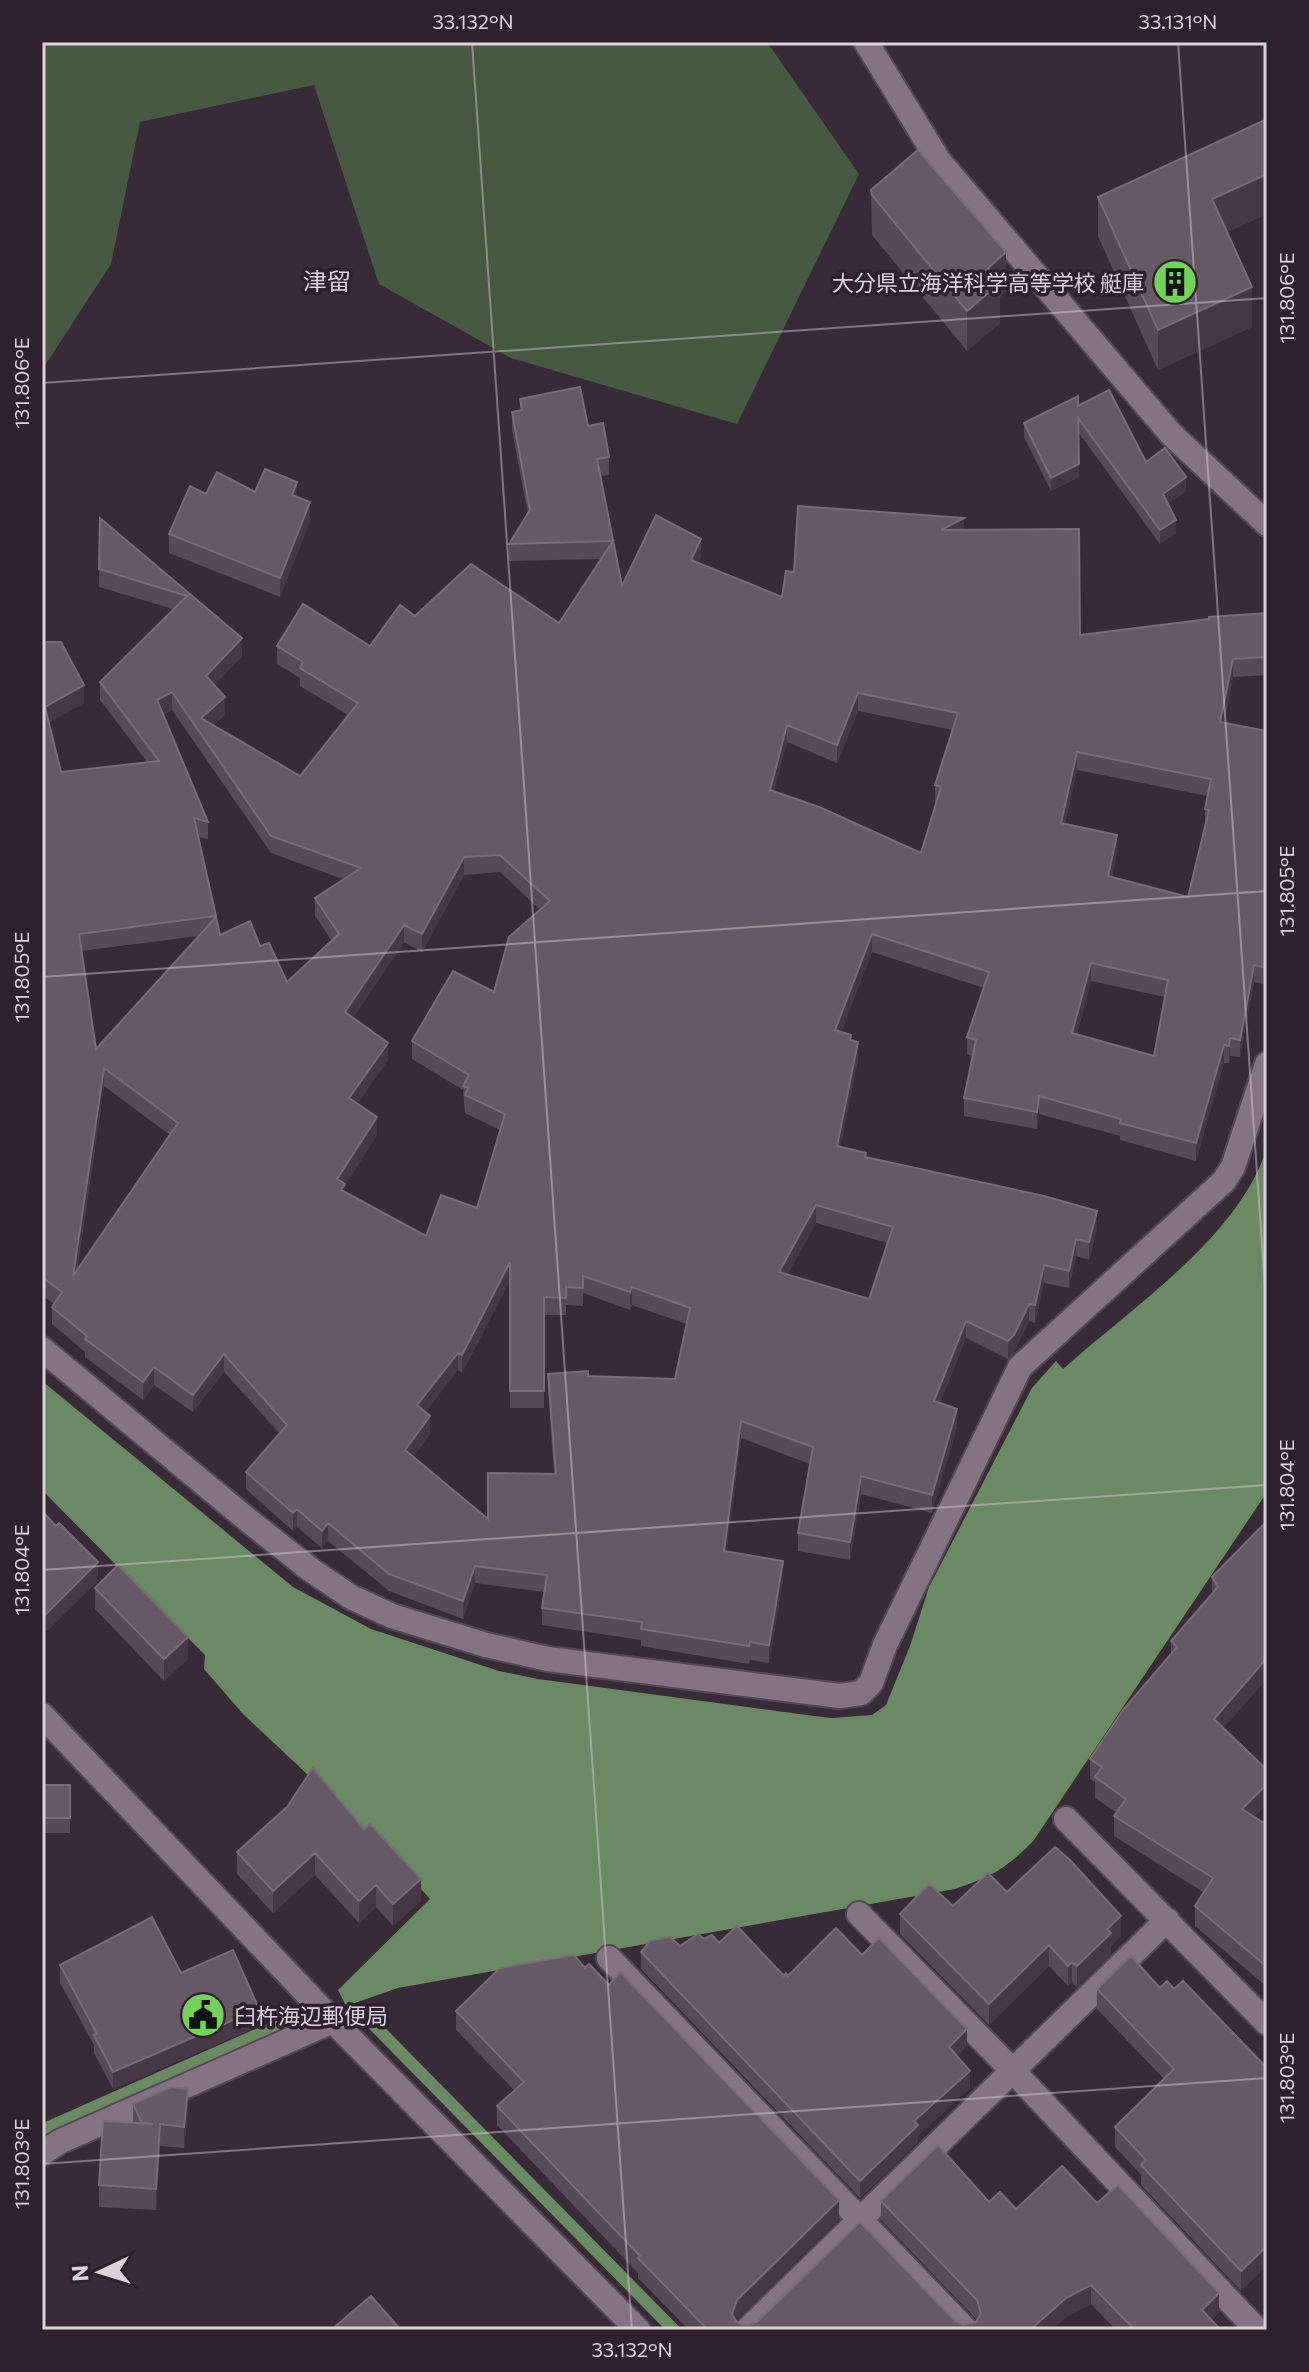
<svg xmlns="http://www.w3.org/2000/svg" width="1309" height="2372" viewBox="0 0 1309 2372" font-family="Commissioner,'Noto Sans JP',sans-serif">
<rect width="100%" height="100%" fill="#382a37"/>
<path fill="#475843" d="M42 42H767L859 174 737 424 511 358 379 284 314 85 140 122 111 264 42 370Z"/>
<path fill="#6b8964" d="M1267 1148V1492L1034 1840C1006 1869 993 1876 955 1889L398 1988 346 2006 338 1990 430 1899 374 1837 243 1714 204 1669 205 1655 42 1490V1381L293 1587 371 1629 499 1671 538 1679 814 1716 832 1718 872 1715 886 1705 910 1646 929 1587 1032 1388 1056 1361 1063 1369C1132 1307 1238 1238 1267 1148Z"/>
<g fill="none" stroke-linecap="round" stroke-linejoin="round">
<path stroke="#6b8964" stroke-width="12" d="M365 2016 674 2330
M42 2130 288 2021"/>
<g stroke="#544853" stroke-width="28">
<path id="minor" d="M866 42 939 161 1171 434 1267 524
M42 1349 249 1521 311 1570 351 1597 392 1616 486 1645 548 1659 840 1696 861 1693 871 1683 885 1645 1020 1367 1224 1181 1233 1167 1267 1064
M42 1715 333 2021 638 2330
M1066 1819 1267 2023
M859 1914 1013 2071 1257 2330
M609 1958 966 2330
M42 2153 61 2141 333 2021
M747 2330 1167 1920"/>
</g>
<use href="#minor" stroke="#847382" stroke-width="24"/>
</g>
<path fill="#584956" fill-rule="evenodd" d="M871 190 1006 292 1000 297V323L967 351 872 235Z
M1098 197 1267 214 1227 232 1252 327 1158 370 1098 236Z
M520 399 588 426 609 457V475L600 476 622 586 701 556 698 563 782 597 794 572 964 530 1080 635 1267 613V675L1233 677 1224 723 1267 731V985L1254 982 1240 1057 1230 1056 1229 1063H1224L1196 1161 1120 1140V1136L1039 1114 1037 1129 964 1116V1098L972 1056 967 1054V1037L984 988 872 952 841 1032 851 1040 858 1060 840 1147 866 1157 1097 1229 1089 1260 1076 1256 1069 1288 1044 1283 1035 1323 1029 1321 1014 1353 1008 1359 966 1338 940 1403 957 1427 932 1513 861 1494 850 1560 798 1551V1533L810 1464 741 1438 726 1552 783 1579 769 1663 750 1660 749 1664 641 1646V1640L542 1625V1608L545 1592 475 1583 463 1619 389 1591 328 1541 322 1548 297 1527 293 1531 246 1489V1472L280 1434 224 1372 193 1412 154 1385 143 1400 85 1357V1352L52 1324V1307L54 1304 42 1295V645L84 703 49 722 61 772 147 762 100 700V682L173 609 99 587 100 518 242 638V656L214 685 225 715 213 725 300 776 348 715 300 686V678L277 664V646H370L415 616 559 623 601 559 509 561V544L528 514 512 430V412L520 411ZM172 710 271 853 343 879 315 898V916L332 941 287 982 260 946 220 935 198 837 208 839V822L163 715ZM858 711 953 730 935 785V803H936L921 853 774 791 787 742 837 763ZM1077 770 1207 796 1205 809V827L1188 897 1112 877 1117 852 1065 824ZM500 872 540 910 494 992 412 1041V1059L463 1090 465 1113 500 1130 477 1208 426 1236 345 1192V1185L377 1135 357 1104 388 1060 353 1018 404 942 422 952 464 875ZM198 936 96 1049 81 951ZM1091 981 1165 997 1154 1056 1077 1034ZM104 1086 170 1135 77 1271ZM816 1223 888 1243 869 1299 787 1275ZM510 1280V1408H544V1315H566V1305L583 1306V1293L630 1310 632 1305 686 1324 675 1379 548 1374V1391L554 1474 488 1519 413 1457 430 1434 425 1412 458 1370 462 1373Z
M1078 406 1146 462 1186 491 1168 504 1176 533 1160 544 1078 432 1079 477 1051 491 1024 437V423Z
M255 492 297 497 310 521 280 597 169 553V534L206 494Z
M1267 1521 1224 1728 1267 1804 1254 1817 1267 1825V1987L1195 1926V1906L1203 1892 1114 1836V1816L1117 1813 1095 1798V1782L1090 1779V1759L1171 1654V1641L1212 1594V1577Z
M95 1588 188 1659 164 1681 95 1609Z
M42 1785H70V1833H42Z
M287 1807 421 1901 393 1926 376 1907 359 1923 315 1875 273 1913 237 1874V1852Z
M1007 1892 1121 1936 1111 1946V1954L1077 1987 1072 1983 1068 1986 1049 1966 989 2025 900 1934V1914L953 1906Z
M704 1939 719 1943 784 1976H788L862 1955 967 2046 957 2057 970 2088 918 2136V2142L860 2198 641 1969V1952L680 1946Z
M60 1965 181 1973 259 2026 113 2089 94 2053V2045L60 1983Z
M585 1968 839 2219 737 2319 736 2321 742 2325 955 2321 963 2325 976 2322 977 2320 881 2220V2201L989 2202 1016 2209 1097 2203 1219 2312 1211 2320 1221 2330H1116L1091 2304 1066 2317 1052 2330H689L638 2278V2273L497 2125V2106L514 2090 456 2030V2011Z
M1160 1988 1174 1989 1267 2068 1241 2291 1141 2185V2175L1115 2147V2127L1164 2079 1097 2009V1989Z
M133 2104 188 2111 184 2148 160 2146 156 2210 99 2207V2185L133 2122Z"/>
<path fill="#453744" d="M1267 174V214L1212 239V199Z
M1006 252V292L1000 297V323L967 351V311L988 268Z
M1252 287V327L1158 370V330Z
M1079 464V477L1051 491V478Z
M1186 477V491L1163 508V494Z
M297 482V501L292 495Z
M310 502V521L280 597V578Z
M964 518V536L941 530Z
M1176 520V533L1160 544V530Z
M701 539V556L691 578V560Z
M242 638V656L206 694V676Z
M1233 659V677L1220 740V722Z
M84 685V703L45 725V707Z
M172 692V710L157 718V700Z
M858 693V711L837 763V745Z
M225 697V715L201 736V718Z
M787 725V742L770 807V790Z
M1077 752V770L1061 840V823Z
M1117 835V852L1108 893V876Z
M464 857V875L422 952V934Z
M404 925V942L345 1030V1012Z
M872 934V952L835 1048V1030Z
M1091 963V981L1072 1051V1033Z
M1254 965V982L1240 1057V1040Z
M1230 1038V1056L1229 1063V1046Z
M858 1042V1060L837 1164V1146Z
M388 1043V1060L349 1116V1098Z
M1224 1045V1063L1196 1161V1143Z
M104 1068V1086L73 1294V1276Z
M1039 1096V1114L1037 1129V1112Z
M377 1117V1135L345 1185V1201L337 1179Z
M816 1205V1223L779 1290V1272Z
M1097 1211V1229L1089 1260V1242Z
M1076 1239V1256L1069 1288V1271Z
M510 1262V1280L462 1373V1355Z
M1044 1265V1283L1035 1323V1305Z
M632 1287V1305L630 1310V1292Z
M1029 1304V1321L1014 1353 1008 1359V1341Z
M966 1321V1338L934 1419V1401Z
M458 1353V1370L417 1423V1405Z
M224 1354V1372L193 1412V1395Z
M154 1367V1385L143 1400V1382Z
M957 1409V1427L932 1513V1495Z
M430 1416V1434L405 1467V1450Z
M741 1421V1438L724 1569V1551Z
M861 1476V1494L850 1560V1542Z
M297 1509V1527L293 1531V1513Z
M328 1523V1541L322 1548V1531Z
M783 1561V1579L769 1663V1645Z
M98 1562V1581L42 1636V1618Z
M475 1566V1583L463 1619V1601Z
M188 1637V1659L164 1681V1659Z
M1267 1658V1679L1214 1739V1719Z
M1267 1784V1804L1242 1830V1809Z
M315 1853V1875L273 1913V1891Z
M421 1879V1901L393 1926V1904Z
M376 1885V1907L359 1923V1901Z
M1121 1916V1936L1111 1946V1954L1077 1987V1966L1107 1929Z
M1049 1945V1966L989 2025V2004Z
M1072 1962V1983L1068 1986V1966Z
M259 2009V2026L113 2089V2072Z
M967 2029V2046L949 2065V2047Z
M970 2071V2088L918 2136V2142L860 2198V2181L914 2121Z
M188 2089V2111L184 2148V2127Z
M160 2124V2146L156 2210V2189Z
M839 2200V2219L737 2319 733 2330 732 2314 737 2300Z
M1267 2246V2266L1241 2291V2271Z
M1091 2285V2304L1066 2317 1052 2330H1030L1066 2298Z
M1219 2293V2312L1202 2329V2310Z"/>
<path fill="#665864" stroke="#796b77" stroke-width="2" fill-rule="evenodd" d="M1267 119V174L1212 199 1252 287 1158 330 1098 197Z
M918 150 1006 252 988 268 1000 283 967 311 872 195 871 190Z
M580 387 588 426 603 423 609 457 597 459 622 586 656 515 701 539 691 560 782 597 786 571 794 572 798 506 964 518 941 530 1079 529 1080 635 1209 619V617L1267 613V657L1233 659 1220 722 1267 731V968L1254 965 1240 1040 1230 1038 1229 1046 1224 1045 1196 1143 1120 1123 1121 1119 1039 1096 1037 1112 964 1098 976 1040 967 1037 989 972 872 934 835 1030 851 1035 850 1040 858 1042 837 1146 866 1153 865 1157 1044 1196 1097 1211 1089 1242 1076 1239 1069 1271 1044 1265 1035 1305 1029 1304 1014 1335 1008 1341 966 1321 934 1401 957 1409 932 1495 861 1476 850 1542 798 1533 813 1447 741 1421 724 1551 783 1561 769 1645 750 1642 749 1646 641 1629 642 1622 542 1608 547 1575 475 1566 463 1601 389 1574 328 1523 322 1531 297 1509 293 1513 246 1472 287 1425 224 1354 193 1395 154 1367 143 1382 85 1339 87 1336 52 1307 62 1292 42 1277V645L47 642H61L84 685 45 707 61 772 159 761 100 682 187 596 99 569 100 518 242 638 206 676 225 697 201 718 300 776 358 703 300 668 303 662 277 646 303 604 370 646 400 605 415 616 471 564 559 623 613 541 509 544 530 510 512 412 522 410 520 399ZM172 692 271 836 361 868 315 898 339 934 287 982 269 943 260 946 250 921 220 935 216 917 96 1049 79 934 216 916 194 818 208 822 157 700ZM858 693 958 713 935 785 941 787 921 853 819 807 770 790 787 725 837 745ZM1077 752 1211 779 1205 809 1209 810 1188 897 1108 876 1117 835 1061 823ZM500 855 550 901 509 937 494 992 453 971 412 1041 469 1075 463 1086 468 1088 465 1095 505 1114 477 1208 441 1195 426 1236 341 1190 345 1184 337 1179 377 1117 349 1098 388 1043 345 1012 404 925 422 934 464 857ZM1091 963 1168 980 1154 1056 1072 1033ZM104 1068 178 1123 73 1276ZM816 1205 893 1227 869 1299 779 1272ZM510 1262V1391H544V1297L566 1298V1287L583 1288V1276L630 1292 632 1287 690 1308 675 1379 588 1376V1371L548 1374 556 1474 488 1473V1519L405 1450 430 1416 417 1405 458 1353 462 1355Z
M1109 390 1146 462 1165 448 1186 477 1163 494 1176 520 1160 530 1078 418 1079 464 1051 478 1024 423 1078 396V406Z
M265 469 297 482 292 495 310 502 280 578 169 534 190 486 206 494 217 472 255 492Z
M42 1511 56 1526 59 1523 98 1562 42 1618Z
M1267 1521V1658L1214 1719 1267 1770V1784L1242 1809 1267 1825V1967L1195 1906 1213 1878 1114 1816 1126 1799 1095 1777 1102 1767 1090 1759 1123 1710 1177 1647 1171 1641 1218 1587 1212 1577Z
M118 1565 188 1637 164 1659 95 1588Z
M313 1768 364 1829 370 1824 421 1879 393 1904 376 1885 359 1901 315 1853 273 1891 237 1852 287 1807Z
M42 1785H70V1818H42Z
M1055 1847 1070 1860 1121 1916 1107 1929 1111 1933 1077 1966 1072 1962 1068 1966 1049 1945 989 2004 900 1914 929 1884 953 1906 988 1873 1007 1892Z
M152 1917 181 1973 233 1950 259 2009 113 2072 94 2035 97 2034 60 1965Z
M737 1926 784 1976 786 1973 788 1976 836 1928 862 1955 879 1938 967 2029 949 2047 970 2071 914 2121 918 2125 860 2181 641 1952 650 1941 670 1937 680 1946 698 1934 704 1939 712 1935 719 1943Z
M574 1955 585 1968 589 1964 609 1985 620 1972 839 2200 737 2300 732 2314 736 2321 742 2325H750L757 2322 860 2222 955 2321 963 2325 976 2322 981 2314 977 2300 881 2201 938 2145 989 2202 1000 2192 1016 2209 1062 2166 1097 2203 1118 2185 1219 2293 1202 2310 1221 2330H1135L1091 2285 1066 2298 1030 2330H708L638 2258 640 2256 497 2106 524 2082 456 2011 500 1968Z
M1131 1956 1160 1988 1167 1981 1174 1989 1183 1981 1267 2068V2246L1241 2271 1141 2165 1146 2160 1115 2127 1174 2069 1097 1989Z
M171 2087 188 2089 184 2127 160 2124 156 2189 99 2185 103 2121 153 2124 142 2123 133 2104Z
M371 2296 401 2330H331Z"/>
<path fill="none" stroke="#dcd2da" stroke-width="2" stroke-opacity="0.45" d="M472 42 632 2330M1178 42 1267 1316M42 383 1267 298M42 977 1267 891M42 1570 1267 1485M42 2164 1267 2078"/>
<defs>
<g id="building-disc" transform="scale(2.3)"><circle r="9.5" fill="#74d25c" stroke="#2e212d"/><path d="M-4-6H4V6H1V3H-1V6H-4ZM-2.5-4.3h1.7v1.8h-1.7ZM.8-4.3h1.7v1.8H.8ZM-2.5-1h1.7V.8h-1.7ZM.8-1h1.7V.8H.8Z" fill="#111"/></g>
<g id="civic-disc" transform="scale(2.3)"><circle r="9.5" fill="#74d25c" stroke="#2e212d"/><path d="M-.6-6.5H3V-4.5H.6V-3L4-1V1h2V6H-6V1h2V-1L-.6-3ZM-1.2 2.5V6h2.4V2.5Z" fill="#111"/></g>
</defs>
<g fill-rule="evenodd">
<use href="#building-disc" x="1175" y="282"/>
<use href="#civic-disc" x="203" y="2015"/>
</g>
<g text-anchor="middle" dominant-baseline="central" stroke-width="7" stroke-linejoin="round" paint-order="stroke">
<g font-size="22" fill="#dcd2da" stroke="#2e212d" text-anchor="end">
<text x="1144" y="282">大分県立海洋科学高等学校 艇庫</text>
<text x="234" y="2015" text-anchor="start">臼杵海辺郵便局</text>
</g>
<g font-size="24" fill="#dcd2da" stroke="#2e212d">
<text x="327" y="280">津留</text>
</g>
</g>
<rect width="1309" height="2372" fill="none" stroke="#2e212d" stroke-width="88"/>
<g transform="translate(100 2272) rotate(266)" stroke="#2e212d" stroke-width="6" paint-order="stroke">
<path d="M0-6L14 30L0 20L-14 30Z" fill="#dcd2da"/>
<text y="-12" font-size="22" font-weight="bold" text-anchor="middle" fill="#dcd2da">N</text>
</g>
<rect x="44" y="44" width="1221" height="2284" fill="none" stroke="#dcd2da" stroke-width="3"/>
<g font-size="20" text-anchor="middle" fill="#dcd2da">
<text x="473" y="29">33.132°N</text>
<text x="1178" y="29">33.131°N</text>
<text transform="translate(1287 298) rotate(-90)" y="7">131.806°E</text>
<text transform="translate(22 383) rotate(-90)" y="7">131.806°E</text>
<text transform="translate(1287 891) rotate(-90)" y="7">131.805°E</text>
<text transform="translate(22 977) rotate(-90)" y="7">131.805°E</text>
<text transform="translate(1287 1485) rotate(-90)" y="7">131.804°E</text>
<text transform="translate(22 1570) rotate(-90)" y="7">131.804°E</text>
<text transform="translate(1287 2078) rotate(-90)" y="7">131.803°E</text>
<text transform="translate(22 2164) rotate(-90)" y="7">131.803°E</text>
<text x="632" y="2357">33.132°N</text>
</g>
</svg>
